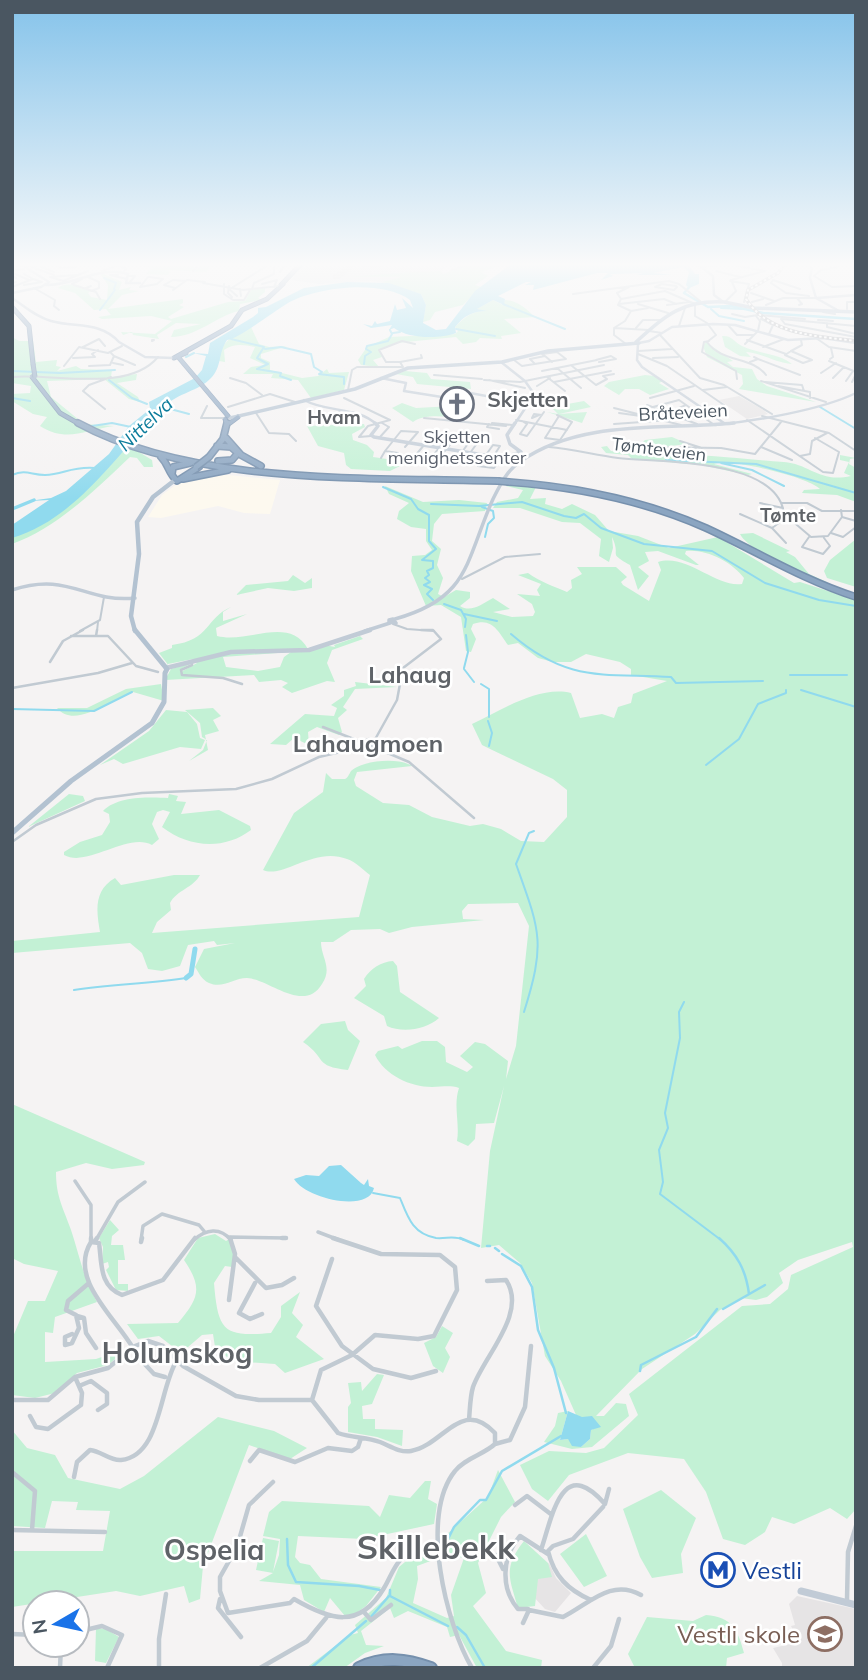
<svg xmlns="http://www.w3.org/2000/svg" width="868" height="1680" viewBox="0 0 868 1680" font-family="Mulish,sans-serif">
<rect width="100%" height="100%" fill="#f5f3f3"/>
<path fill="#fdf9ef" d="M209 473 280 480 270 514 244 513 218 506 161 518 148 517 162 495 174 486Z"/>
<path fill="#e6e4e5" d="M739 396 762 409 768 414 747 419 719 400Z
M549 1563 556 1578 571 1593 555 1612 545 1609 532 1595 534 1573Z
M797 1596 856 1609V1668H782V1663L773 1648 799 1642 791 1626 795 1625 789 1604Z"/>
<path fill="#e2e4e7" d="M303 264H448L419 293 394 284 371 281 319 284 291 280Z"/>
<path fill="#c3f1d5" fill-rule="evenodd" d="M134 264H188L194 266V271L203 265 219 264 209 267 207 272 167 270 170 272 168 275 146 274 152 268Z
M470 264 502 265 481 272 488 276 475 285 481 287 463 305 435 312 430 320 423 322 426 305 421 294 382 282 402 277H349C381 274 410 272 441 271L443 274Z
M99 272 122 282 119 290 131 287 129 290 139 291 122 295 108 309 183 299V303L179 305 184 307 168 317 171 319 228 302 245 301 251 290 265 288V292L258 298 262 300 240 304 239 311C216 316 197 337 171 337L174 330 201 324 176 323 157 335 159 339 133 335 132 332 123 335 121 332 155 334 172 321 151 316 102 319 98 317 111 315 106 309 94 310 75 293 58 288C67 281 80 286 91 291L88 293 91 297 107 300 108 285Z
M493 300 503 305 505 300C520 301 528 311 535 317L504 319 521 333 501 336 502 339 480 338 476 342 463 344 456 337 396 343 379 350 382 357 373 360 379 367 361 365 358 360 367 347 389 337 455 334 458 331 455 327C464 318 471 311 485 311L477 309Z
M251 327 259 344 269 347 287 346 261 354V358L270 362V370L302 378 318 376 327 369 329 373 349 372 344 390 311 398 298 380 271 378 273 374H243L251 367 265 365 250 358 255 347C243 345 235 343 224 350L225 362 219 361C219 342 235 334 251 327Z
M722 336C732 335 734 342 742 346 758 354 779 353 792 364 775 363 762 353 746 352L751 357 740 356 725 347Z
M12 337 19 341H33L36 362 57 360 56 366 61 367 57 371 76 366 81 369 112 370 111 377 137 374 136 380 117 383 138 397 140 402 129 399 104 379 47 381 51 397 84 424 114 426C84 430 67 443 40 426L47 417 33 414 12 401V394L30 393 31 386 12 383Z
M706 342 733 361 727 362 733 367 752 369 757 379 767 386 816 402 739 389 743 384 742 375 707 357 703 346Z
M405 371 427 373 431 379 470 382 471 389 417 384 413 377 396 374Z
M645 375 655 376 663 381 659 383 669 389 650 395 639 389H625L619 395 604 386 609 382Z
M584 401 591 407 559 414 587 412 582 423 547 412 558 414 551 407Z
M402 403 416 408 453 406 472 412 468 415 452 414 459 416 457 418C444 416 423 414 413 422L392 408Z
M364 424 365 427 352 434 353 440 367 445 374 452 373 457 408 462 390 471 351 469 346 465 344 453 318 446 307 426Z
M672 437 688 444 651 448 665 453C705 455 745 459 784 462 810 464 819 483 851 476L844 473 849 462 840 460V455L856 458 850 459 849 464 856 468V502L837 495 802 493 804 490 820 489C809 477 730 458 714 464L752 474 748 475 701 465 632 459 628 455 606 453 601 447 607 446 611 451 631 453 645 440Z
M133 439 134 449 152 460 153 467H144L137 458 130 457C96 489 57 528 12 544V538L44 522 86 491Z
M504 483 536 487 530 499 546 498 545 504 562 509 572 504 595 515 609 531 638 536 669 548 718 537 794 583 800 582 856 600V1509L847 1519 830 1508 794 1524 772 1517 765 1532 745 1545 723 1539 706 1492 684 1459 628 1453 569 1475 548 1501 532 1489 520 1465 549 1451 586 1453 604 1448 638 1415 629 1394 742 1306 770 1304 788 1289 791 1275 853 1247 852 1242 798 1260 779 1273 783 1283 767 1297 756 1300 741 1298 720 1310 695 1334 642 1369 596 1416H604L616 1403 626 1404 629 1416 592 1447 572 1449 544 1442 555 1426 558 1413 568 1411 560 1440 568 1439 581 1447 590 1439 591 1430 600 1426 580 1424 561 1381 545 1356 532 1283 520 1263 499 1245 481 1248 490 1151 504 1086 494 1123 476 1124 475 1139 468 1146 457 1141C460 1124 453 1105 459 1088 450 1085 442 1087 432 1087 410 1087 385 1075 375 1055L378 1051 398 1046 402 1049 422 1041H437L445 1047 446 1062 467 1072 473 1067 460 1056 475 1042 485 1044 508 1061 506 1079 516 1046 529 926 518 903 468 904 462 911 463 919 484 920 412 927 389 933 380 929 351 930 333 942H321C321 957 333 968 322 984 304 1014 269 979 247 978 233 978 223 989 209 983 202 980 199 973 195 967L204 949 235 943 217 945 214 941 188 945 180 966 162 971 148 969 142 953 130 943 12 953V941L100 932C96 910 94 890 115 878L121 885 174 875H200C193 888 177 890 170 903L171 910 157 922 152 933 359 917 370 875C363 870 356 862 347 859 314 846 283 879 263 870L294 813 323 792 326 773 332 779H345C348 778 349 774 351 771 363 760 399 757 412 766L357 772 354 780 356 786 383 803 409 805 432 817 470 826 483 824 501 829 521 841 544 842 567 817V790L553 779 488 748 482 745 472 724C500 711 539 685 571 693L580 718 602 714 614 718 618 707 631 703 633 694 667 681 631 675V669L620 662 586 654 571 662H553L538 658 518 643 508 645C498 631 492 617 473 624L471 629 476 639 471 652 466 651 461 617 441 605 426 606 411 571 412 556 425 555 432 550 426 541V529L411 527 397 519 399 511 409 503 389 494 385 486 423 502 459 500 487 503 485 511 442 514 434 524 432 541 441 549 437 565 443 578 438 594 444 597 456 590 470 592V598L460 606C471 613 482 604 493 598L510 609 493 612 512 617 533 616 535 612 532 604 517 594 540 596 537 590 541 584 518 575 528 573C539 581 555 587 567 592L572 588 571 580 582 574 577 567H616L627 577 621 582 623 585 649 601 661 570 658 562C687 553 716 588 742 584L744 578C732 562 707 549 686 551L685 554 699 565H696L658 551 645 552 649 561 638 567 649 576 638 590 630 565C606 551 622 558 612 537L613 548 609 562 599 556 601 539 580 523 562 522 520 508H493L497 502 518 498 523 490 506 486Z
M753 533 790 551 786 552 795 557 809 574 829 583C810 578 748 551 740 534Z
M856 539V587L827 578 824 571 830 560Z
M293 575 305 583 312 578V588L294 591 268 588 236 595 246 585 288 581Z
M231 607 223 612V621L247 614 216 628 217 636C248 644 289 615 308 649L324 645 335 647 334 645 360 636 363 639 332 650 327 663 335 682 327 681 292 693 282 687 288 683 281 680 259 682 254 675 165 680 171 669 192 663 181 669V672L197 663 193 659 163 665 169 666 159 653 172 648V645C211 640 205 618 231 607ZM291 652 284 657 280 667 258 671 226 667 223 657Z
M355 682 397 687 355 689 343 707 347 710 338 718 342 732 339 735 317 727 308 732 309 745 294 738 286 745 270 744 305 714 334 716 337 708 331 705 344 696V690L356 686Z
M161 684 164 701 133 692C114 696 76 731 57 708H87L126 689Z
M213 708 221 716 213 720 219 731 205 735 208 750 189 761 203 750 207 740 202 737 200 723 185 710Z
M166 710 187 712 197 724 200 738 205 740 201 749 180 747 123 764 114 759 100 765 149 731Z
M69 794 83 796 85 801 28 827Z
M169 794 178 796 176 801 186 802 181 814 219 810 250 826 251 830C223 851 188 847 162 827L170 812 163 810 157 812 152 824 159 839 152 845C127 832 88 868 64 855V852L80 842 102 835 110 822 109 814 103 811C117 796 149 797 168 798Z
M393 961 397 966 400 992 439 1018C426 1030 402 1033 387 1026L384 1016 354 998 366 986 364 979C371 968 381 962 393 961Z
M345 1021 348 1030 360 1041 348 1070C313 1066 328 1059 303 1042L321 1024Z
M12 1104 145 1162 144 1165 112 1169 86 1163 56 1172C56 1197 63 1207 71 1230 80 1257 83 1277 97 1302L55 1317 53 1333 45 1332V1362L96 1359 128 1348 108 1365 77 1373 55 1393 35 1398 12 1395V1339L28 1301H45L58 1271 24 1264 12 1258Z
M110 1220 119 1230 112 1236 111 1245H123L125 1260H118V1284H128V1291L116 1290 106 1270 109 1267 108 1262 102 1264 103 1247 99 1238Z
M215 1234 226 1241 231 1238 234 1256 232 1267 225 1266 214 1283C218 1332 224 1337 271 1333L281 1317V1306L300 1292 292 1313 303 1325 296 1337 324 1359 285 1373 275 1364 232 1361 215 1347 213 1334 202 1335 181 1353 159 1336 138 1339 127 1324 178 1323C199 1298 203 1288 184 1260L198 1238Z
M442 1326 453 1333 445 1348 450 1357 443 1373 433 1366 424 1343 436 1337Z
M377 1374 384 1375 372 1404 362 1406 363 1419H375V1429L403 1430 402 1446 377 1437 348 1432V1407L351 1403 348 1383 361 1382 362 1391Z
M218 1417 274 1431 307 1448 290 1459 249 1445 203 1566 200 1599 189 1603 184 1586 140 1596 116 1591 12 1607V1551H103L110 1511 76 1510 78 1502 52 1501 45 1528 12 1526V1430L27 1448 55 1455 68 1478 120 1489 144 1476Z
M498 1470 515 1502 501 1517 478 1563 486 1593 473 1606 506 1651 542 1660 541 1668H477L459 1635 450 1637 447 1627 408 1611 394 1618 390 1608 361 1631 366 1645 384 1646 365 1653 344 1668H306L350 1635 358 1633 355 1625 386 1598 399 1567 405 1562 434 1553 436 1559 417 1566 418 1579 413 1603 447 1618 454 1616 451 1595 464 1558 446 1555 445 1536 488 1497Z
M425 1481H431L428 1499 437 1504 434 1524 364 1539 298 1536 295 1557 300 1563 310 1565 321 1579 381 1587 366 1606 355 1614 345 1616 330 1598 324 1612 304 1600 300 1585 259 1581 273 1573 256 1570 263 1538 279 1541 273 1572 279 1555 280 1539 263 1536 269 1512 282 1501 369 1506 380 1517 389 1495 410 1498Z
M661 1490 696 1518 681 1554 683 1573 652 1578 640 1557 623 1509Z
M586 1534 607 1576 584 1587 560 1554Z
M524 1541 548 1563 552 1577 538 1579 535 1606 518 1608C509 1577 503 1568 524 1541Z
M706 1615C732 1617 738 1630 744 1653L727 1658 726 1668H635L628 1654 647 1617 693 1621Z
M96 1628 106 1629 119 1637 106 1663 95 1661Z"/>
<path fill="#90daee" d="M511 264H687L695 274H699V284L689 288 686 285 689 272 683 267 653 273 673 275H636L644 273 610 274 613 276 601 280 608 273H597L533 290 534 285H525L531 282H526L498 296 505 299 504 305 493 300 477 309 487 311C472 311 464 316 455 327L456 333C439 339 409 339 394 328L389 330 392 325 371 328 363 324 372 326 375 321 377 324 390 321 395 304 397 310 406 308 402 298 413 308 410 300C382 279 317 287 288 303 271 313 239 339 227 340 218 353 222 367 211 378 199 391 178 393 165 406 118 451 79 518 12 538V525L49 500 29 501 51 498 66 491 109 454 129 426 150 409 149 402 195 378 202 370 206 356 193 353 208 354 210 343 253 317 258 313V308L266 307 304 288 347 282 389 283 421 294 426 305 423 323 436 330 446 329 475 291Z
M341 1165 361 1183 364 1185 368 1179 369 1186 374 1188C369 1213 306 1199 294 1179L306 1175 319 1176 329 1166Z
M568 1411 582 1417 592 1416 601 1427 591 1430 590 1439 581 1447 572 1446 568 1439 560 1440Z"/>
<g fill="none" stroke-linecap="round" stroke-linejoin="round">
<path stroke="#90daee" stroke-width="2" d="M104 278 116 283 114 289
M503 304 565 329
M721 308 742 309
M711 309 719 316 744 321
M100 310 115 290
M456 329 495 336
M393 333 400 332
M231 339 264 347 257 358 268 364 257 369 281 373 280 376 291 380
M265 349 281 347 311 354 314 367 322 372 319 374 344 377V384
M186 357 194 353
M364 364 365 356 371 352 366 349 367 346 388 341 392 334 390 330
M12 371 60 373 115 370
M109 380 132 398 147 404
M12 398 30 401
M163 407 189 414
M820 407 856 429
M92 426 112 423 131 427
M666 460 756 464 856 493
M721 463 752 470 784 486
M12 475C26 469 31 475 45 475 63 475 71 466 95 468
M383 487 411 499 418 509 429 515V541L436 549 422 560 433 561V568L427 571 429 575 425 578 430 582 424 585 432 589 427 594 433 600
M431 504 479 506 522 502 564 516 576 518 584 514 601 528 644 544 712 551 765 583 819 600 856 606
M482 507 493 511 494 518 488 524 485 537
M444 604 461 610 466 619 465 627
M464 614 497 621
M511 634C568 683 602 673 671 677L676 683 763 681
M464 668 468 652 466 635
M464 669 474 682
M790 675H847
M481 684 489 689V717
M801 690 856 707
M12 709 94 711 132 692
M488 721 492 733 489 746
M706 765 739 739 758 704 786 693V690
M74 990C112 984 148 984 186 978
M684 1002 679 1012 680 1038 665 1113 668 1128 659 1150 663 1182 660 1194 721 1240
M524 1012C546 942 540 931 516 864L529 833 534 831
M373 1193 400 1198C408 1218 413 1234 436 1238 447 1239 454 1235 464 1240"/>
<path stroke="#90daee" stroke-width="2.5" d="M460 1238 479 1246
M719 1238C737 1254 746 1270 749 1294
M487 1246H490
M495 1248 499 1251
M502 1254 521 1266 532 1287 538 1330 554 1368 566 1413
M723 1309 765 1285
M640 1371 641 1365 696 1337 717 1309
M287 1539 288 1565 296 1582 359 1586 380 1590
M443 1549 454 1527 480 1500H486L502 1471 561 1436
M390 1590V1596L448 1626
M370 1618 389 1596
M457 1627 466 1635 485 1668
M311 1668 366 1621"/>
<path stroke="#90daee" stroke-width="2" d="M724 307 729 308"/>
<path stroke="#90daee" stroke-width="2.5" d="M692 284 684 293 708 307 731 306 763 313 856 319"/>
<path stroke="#90daee" stroke-width="3.5" d="M12 509 34 500"/>
<path stroke="#90daee" stroke-width="5" d="M186 978 191 974 195 949"/>
<path stroke="#d5d6d8" stroke-width="3.5" d="M360 264 379 267"/>
<path fill="#d5d6d8" fill-rule="evenodd" d="M349 264H358L339 279H333V275Z"/>
<g stroke="#7690ad" stroke-width="5">
<path id="highway-far2" d="M281 285 301 264
M12 307 29 326 33 364
M186 353 174 358 231 326 242 310 267 299 283 284
M179 358 228 416
M32 377 60 413 81 425
M225 419 227 425
M230 423 238 417"/>
</g>
<g stroke="#7690ad" stroke-width="8">
<path id="highway-far1" d="M78 423C194 486 368 477 498 481
M226 438 241 455 261 466
M217 446 231 447 238 453 232 460 218 461
M161 457C169 465 168 473 177 481L199 467
M209 457 223 439 227 423
M172 474 173 467 190 463
M183 479 228 470
M509 482C577 487 643 500 706 528 756 551 803 580 856 597"/>
</g>
<g stroke="#7690ad" stroke-width="14">
<path id="highway" d="M359 1668C384 1656 406 1659 431 1668"/>
</g>
<path stroke="#c1cad2" stroke-width="2" d="M191 264H202
M59 265 60 268 76 267 75 264
M21 266 78 264
M29 266 54 275
M171 266 191 264
M41 267 54 272
M702 267 727 264 765 271
M837 267 821 270 814 276 832 287 856 286
M295 268 297 264
M452 270 469 264
M12 271 24 269
M102 271 118 265 126 269 124 271
M193 271 199 264
M716 271 740 277
M280 272 285 264
M15 274 29 280
M12 275 16 278
M118 275H110L127 279
M129 276H135L130 282
M88 277 99 282V288L91 291
M148 277H150L163 279 157 284 140 287Z
M63 281 88 271
M730 281 749 284 744 302
M67 282 50 277 76 275
M12 283 16 282
M203 283 243 290 279 286
M72 284 82 279
M224 284V294L233 300H244L250 290
M262 284 277 280 274 287
M662 284 676 286 677 287 674 290 655 287Z
M24 285 42 282 33 279
M74 285 96 292 100 299
M229 286 228 293 232 297
M12 287 33 279 24 274
M233 287 270 264
M629 287 617 293 621 299 618 305 631 311 648 308
M34 288 55 300 54 306 59 310
M86 288 91 286
M175 288 164 285 173 280 185 281
M228 288 237 296
M240 289 241 296
M252 289 254 283 274 274V267
M800 289 773 280 771 283 786 293 809 296
M173 290 187 280 205 282
M751 293 774 301
M573 294 669 281 679 284 700 301
M797 298 802 304 799 305
M621 299 665 291 695 304V316L707 323 716 335 707 342C722 363 752 356 766 375
M726 301 736 291 731 280 765 271
M752 302 763 299
M619 304 664 299 676 304
M638 304 668 313
M667 305 689 302
M766 305 783 298H816
M847 309V302H856
M823 312 835 314
M732 314 745 317 758 315
M760 315 805 319
M761 319 773 325 769 334
M781 319 785 324 856 337
M781 319 856 326
M818 320 833 321
M827 323V327L856 334
M728 325 737 335H753
M679 326 685 308
M614 328 649 330
M614 328 625 321 631 311
M636 328 643 320H661
M614 329V335L626 344
M649 331 662 333
M660 335 700 378 724 385 772 414
M816 338 829 347 856 351
M152 340H154L152 341Z
M747 340 786 354
M709 341 704 342 702 352 736 371 737 379
M745 344 758 331 760 321 756 316
M83 347 99 339 105 346
M763 347 784 339
M638 351 672 349
M791 351 812 360 803 363 785 355Z
M791 351 802 345 801 340
M638 354 667 366 724 405 708 412
M114 356 135 365
M73 358 95 357 92 354 98 350
M653 358 678 357
M758 359 800 375
M830 359 833 357 831 348
M514 360 522 366 566 359 557 352 542 354 545 356
M596 360 611 356 616 359 599 362
M829 361 856 372
M400 362 422 358 421 355
M750 362 758 359 754 357
M113 363 123 365
M535 364 530 359 545 356 552 362
M64 366 79 347 108 353 122 346
M89 366 110 365 114 356 111 353
M572 366 596 385 607 379 603 376 614 374
M403 367 400 362H386L379 350 402 341 415 344
M557 368 581 388
M542 371 597 360
M824 371 821 373 836 363
M434 375 482 379
M12 377C55 373 128 393 158 357
M547 377 565 391
M230 378 246 383 262 395
M833 378 844 367
M484 380 520 382 604 365
M489 380 525 388
M761 381 826 402
M846 381 853 371
M554 382 611 371
M765 382 802 385 804 391
M852 382 856 374
M537 386 550 378
M778 386 810 392V398
M348 390 352 370 357 367H403
M703 390 727 387
M344 398 390 420 368 426 359 437 371 436
M650 398 694 386
M647 405 697 424
M207 406 201 418H224
M228 407 270 394 295 402
M653 407 679 400 713 424
M614 408 681 425
M105 409 83 391 89 385 111 377
M670 412 686 405
M256 413 269 433 289 434 296 441
M619 413 648 417
M539 415 532 418 534 414 542 415
M557 415 572 422 560 440 545 438 559 416
M762 416 829 433 856 451
M424 418 506 426
M334 420 340 411
M516 420 567 430
M747 420 823 472 833 473 839 452 815 438
M522 421 527 424 520 434 527 436 544 412
M492 423 512 425
M489 424 487 427 499 429
M614 424 670 420
M380 437 389 427 382 423
M470 441 478 442 462 464 454 463Z
M680 441 702 448
M549 447C572 449 595 455 618 458 660 463 778 458 784 514L811 537 828 536 842 517 841 510
M649 447 721 448 755 454 781 422
M761 447 792 460
M385 451 401 431 418 432 405 447
M800 456 810 454 812 441 827 433
M493 457 500 446 493 445 478 466 494 468 501 459
M381 458 385 451 398 453 394 461 410 462 434 433 450 434 431 458 438 459 458 435
M760 503 783 508
M782 503H807L822 511H856
M740 514 772 528
M842 517 856 521
M831 533 843 537 856 527
M809 537 802 547 823 554 830 546 824 538
M786 543 772 528 787 517
M462 579 505 557 540 554
M393 624 407 629 434 631
M80 631 100 620 104 597
M97 631 98 622"/>
<path stroke="#c1cad2" stroke-width="2.5" d="M71 636H108L136 666 158 672
M96 636 97 630
M192 661V665L181 670 182 675 223 678 242 684
M50 662 63 641 83 630
M12 688 98 673 132 663
M323 727 364 743
M365 743a4 4 0 1 1 8 0a4 4 0 1 1-8 0Z
M373 743 397 700 403 668 441 639 433 630H421
M371 746 409 762 474 818
M12 842 36 825 96 799 142 793 236 789 272 779 319 757 366 746"/>
<path stroke="#c1cad2" stroke-width="3.5" d="M75 1181 91 1205V1240
M318 1232 339 1240
M230 1237 286 1238
M96 1240 118 1202 145 1182
M141 1240 143 1226 162 1214 199 1225 204 1231
M194 1240C206 1229 220 1227 231 1240"/>
<path stroke="#c1cad2" stroke-width="4.5" d="M91 1238V1242
M282 1238H286
M95 1241 97 1238
M141 1242 142 1238
M236 1258 266 1288 282 1285 294 1278
M332 1259 316 1306 342 1346 373 1369 411 1378 436 1371
M255 1283 239 1313 250 1319 262 1314
M229 1300 235 1254 230 1238
M77 1316 84 1318 86 1333 96 1348
M72 1334 65 1337V1345L72 1343 79 1328 76 1315 66 1310 68 1301 89 1283
M133 1348C115 1317 68 1279 91 1242L99 1243C102 1264 99 1286 122 1295L163 1280 195 1238
M135 1360 140 1359 154 1374 165 1377
M79 1386 91 1381 107 1393V1404L98 1410
M12 1400H48L75 1377 108 1368 135 1346 148 1341 163 1346 183 1366 236 1396 259 1400H312L338 1433C352 1438 367 1437 380 1442 390 1446 400 1453 411 1451 444 1445 461 1397 495 1433V1444C483 1455 465 1458 455 1471 419 1515 446 1624 472 1668
M312 1400 321 1370 352 1355 375 1335 418 1339 434 1336 457 1290 455 1267 440 1255 381 1254 333 1238
M30 1416 36 1427 48 1429 81 1405 82 1393 75 1377
M469 1420C470 1409 470 1397 473 1387 484 1356 528 1313 506 1280L487 1281
M495 1444 510 1440 525 1407 531 1346
M250 1461 259 1450 295 1462 328 1448 352 1451 358 1447 361 1438
M12 1472 35 1491 32 1530
M74 1477 77 1462 90 1450C101 1451 110 1461 121 1460 161 1456 159 1388 177 1360
M273 1482 249 1505 237 1547 220 1577V1591L228 1613 290 1603 294 1599C330 1620 359 1630 384 1588 390 1578 393 1568 401 1559L439 1549
M515 1505 527 1496 552 1515
M12 1530 105 1532
M541 1550C553 1514 562 1455 605 1504L609 1489
M496 1555 503 1569
M220 1599 218 1608 241 1637
M591 1600C568 1590 554 1576 548 1551L553 1546 573 1539 603 1507
M847 1600 848 1552 856 1526
M528 1609H518C500 1588 502 1556 520 1536L548 1554
M363 1611 371 1620 391 1605
M523 1623 529 1610 563 1617C589 1604 611 1578 641 1595
M77 1632 102 1626 122 1635 107 1668
M12 1634 35 1635
M60 1668 61 1645
M159 1668V1639L166 1594
M260 1668 307 1641 326 1618
M593 1668 611 1646 619 1619"/>
<path stroke="#c1cbd6" stroke-width="2.5" d="M697 264 713 276 714 295 722 301
M808 264 812 268 810 278 816 298 839 311
M856 273V277
M45 285C75 286 98 265 128 274L126 283H140
M12 293 41 287 49 282 20 264
M12 298C24 306 36 317 51 321 76 328 100 321 119 342
M817 298 856 295
M119 342 145 357 174 358
M639 343 649 341 672 327 713 324 735 325 788 340 823 338 856 343
M638 344 637 360 642 367 724 423
M501 362 525 381 532 391 530 401 514 425
M381 378 406 383 404 391 448 398 465 392 528 404
M304 400C327 413 358 406 377 425
M715 425C755 421 821 410 856 393"/>
<path stroke="#c1cbd6" stroke-width="3.5" d="M375 423 378 426 371 435 374 437 502 458 521 452
M515 423 507 435 510 444 521 452
M12 590C69 571 84 603 135 598
M393 619 396 623 389 622V620Z
M395 619C470 598 465 562 493 499 500 485 507 470 521 461 581 419 664 430 734 423
M365 631 390 623"/>
<path stroke="#c1cbd6" stroke-width="4.5" d="M166 668 231 652 309 650 370 630"/>
<path stroke="#c1cbd6" stroke-width="7" d="M801 1591 856 1605"/>
<path stroke="#b3c2d1" stroke-width="3.5" d="M724 302 754 308 856 312
M636 342C666 315 682 300 724 302
M230 418 355 389 408 368 502 362 548 351 639 343 628 344"/>
<path stroke="#b3c2d1" stroke-width="4.5" d="M135 631 131 616 139 554 137 522 153 497 175 480"/>
<path stroke="#b3c2d1" stroke-width="5" d="M135 630 167 669 165 673
M12 833 71 781 152 723 164 702 165 673"/>
<use href="#highway-far2" stroke="#8ba5c1" stroke-width="3.5"/>
<use href="#highway-far1" stroke="#8ba5c1" stroke-width="5"/>
<use href="#highway" stroke="#8ba5c1" stroke-width="10"/>
<g stroke="#b5b8bd" stroke-width="3.5">
<path id="rail" d="M785 264 778 273 748 290 746 299C769 335 817 336 856 341"/>
</g>
<use href="#rail" stroke="#fff" stroke-width="2" stroke-dasharray="2.5" stroke-linecap="butt"/>
<g stroke="#7690ad" stroke-width="5" stroke-linecap="butt">
<path id="highway-bridge-far1" d="M33 364 35 377"/>
</g>
<g stroke="#7690ad" stroke-width="8" stroke-linecap="butt">
<path id="highway-bridge" d="M196 467 209 457
M498 481 509 482"/>
</g>
<use href="#highway-bridge-far1" stroke="#8ba5c1" stroke-width="3.5"/>
<use href="#highway-bridge" stroke="#8ba5c1" stroke-width="5"/>
</g>
<linearGradient id="sky" x2="0" y2="1"><stop stop-color="#85c3ea"/><stop offset="0.53" stop-color="#fafafa"/><stop offset="1" stop-color="#fafafa" stop-opacity="0"/></linearGradient>
<rect width="868" height="499" fill="url(#sky)"/>
<defs>
<g id="church-ring" transform="scale(1.75)"><circle r="9.5" fill="#fff" stroke="#6b7280" stroke-width="1.5"/><path d="M-1.2-6h2.4v3.5h3.3v2.4h-3.3V6h-2.4V-.1h-3.3v-2.4h3.3Z" fill="#6b7280"/></g>
<g id="metro-ring" transform="scale(1.75)"><circle r="9.5" fill="#fff" stroke="#1a4fb4" stroke-width="1.5"/><path d="M-5.5 5V-5H-3L0 0L3-5H5.5V5H3V-.5L0 4L-3-.5V5Z" fill="#1a4fb4"/></g>
<g id="school-ring" transform="scale(1.75)"><circle r="9.5" fill="#fff" stroke="#8d6e63" stroke-width="1.5"/><path d="M0-5L7-2L0 1L-7-2ZM-4 1L0 2.5L4 1V4Q0 6-4 4Z" fill="#8d6e63"/></g>
</defs>
<g fill-rule="evenodd">
<use href="#church-ring" x="457" y="404"/>
<use href="#metro-ring" x="718" y="1570"/>
<use href="#school-ring" x="825" y="1634"/>
</g>
<g text-anchor="middle" dominant-baseline="central" stroke-width="5" stroke-linejoin="round" paint-order="stroke">
<g font-size="18" fill="#4a5661" stroke="#fff">
<text transform="translate(683 412) rotate(-3)">Bråteveien</text>
<text transform="translate(659 449) rotate(7)">Tømteveien</text>
</g>
<g font-size="18" fill="#5b616d" stroke="#fff">
<text x="457" y="436">Skjetten<tspan x="457" dy="21">menighetssenter</tspan></text>
</g>
<g font-size="19" font-weight="bold" fill="#5f6368" stroke="#fff">
<text x="334" y="417">Hvam</text>
<text x="788" y="515">Tømte</text>
</g>
<g font-size="19" font-style="italic" fill="#0c7c9b" stroke="#fff">
<text transform="translate(145 424) rotate(-44)">Nittelva</text>
</g>
<g font-size="21" font-weight="bold" fill="#5f6368" stroke="#fff">
<text x="528" y="399">Skjetten</text>
</g>
<g font-size="23" font-weight="bold" fill="#5f6368" stroke="#fff">
<text x="410" y="674">Lahaug</text>
</g>
<g font-size="24" font-weight="bold" fill="#5f6368" stroke="#fff">
<text x="368" y="743">Lahaugmoen</text>
</g>
<g font-size="24" fill="#164399" stroke="#fff" text-anchor="start">
<text x="742" y="1570">Vestli</text>
</g>
<g font-size="24" fill="#785e54" stroke="#fff" text-anchor="end">
<text x="800" y="1634">Vestli skole</text>
</g>
<g font-size="28" font-weight="bold" fill="#5f6368" stroke="#fff">
<text x="177" y="1352">Holumskog</text>
</g>
<g font-size="28" font-weight="bold" fill="#5f6368" stroke="#fff">
<text x="214" y="1549">Ospelia</text>
</g>
<g font-size="33" font-weight="bold" fill="#5f6368" stroke="#fff">
<text x="436" y="1546">Skillebekk</text>
</g>
</g>
<rect width="868" height="1680" fill="none" stroke="#4a5661" stroke-width="28"/>
<g transform="translate(56 1624) rotate(261)"><circle r="33" fill="#ffffff" stroke="#b7bbc0" stroke-width="2"/>
<path d="M0-5L12 26L0 18L-12 26Z" fill="#1a73e8"/>
<text y="-10" font-size="19" font-weight="bold" text-anchor="middle" fill="#4a5661">N</text>
</g>
</svg>
